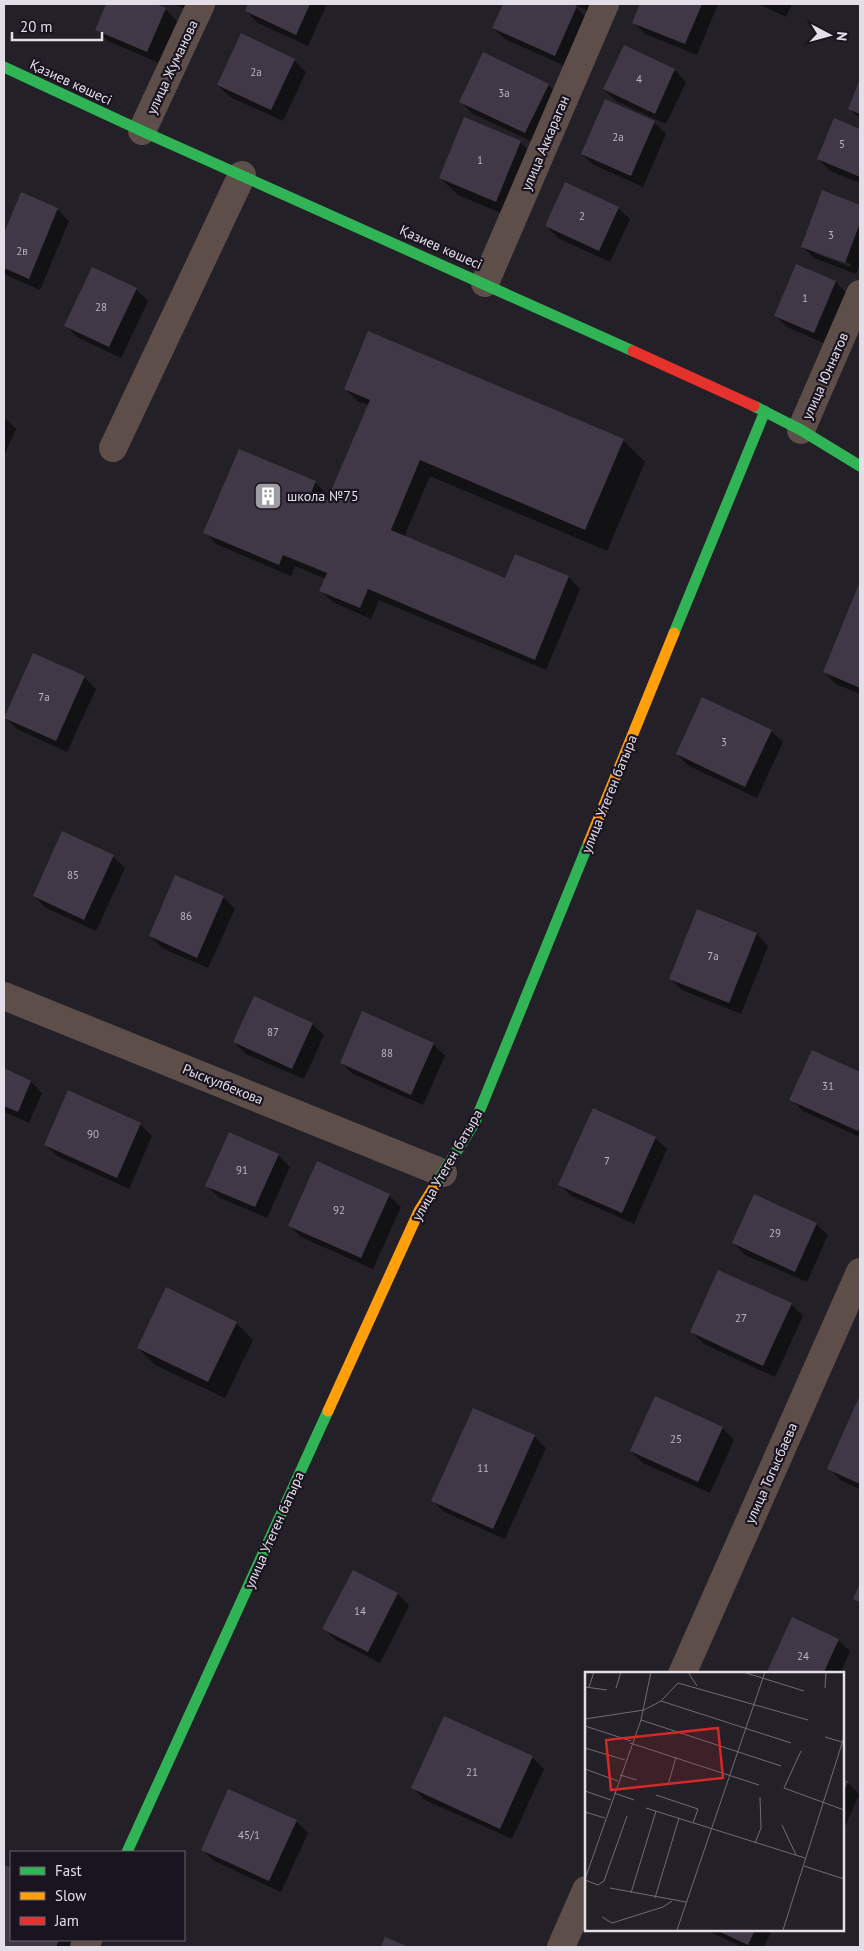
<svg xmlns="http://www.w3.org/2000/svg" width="864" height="1951" viewBox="0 0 864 1951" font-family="'PT Sans',sans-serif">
<rect width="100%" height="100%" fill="#232027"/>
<path fill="#0007" fill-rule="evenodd" d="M107 4H152L165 9 177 21 159 63 108 41 96 29Z
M173 4H197L193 12Z
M249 4H327L308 46 258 23 246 11Z
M504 4H601L596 14 574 5 588 19 567 67 505 39 493 28Z
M641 4H718L697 55 645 34 634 23Z
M758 4H792L786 17Z
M624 46 675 70 686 82 666 124 616 101 604 89Z
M294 60 306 72 283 121 230 97 218 85Z
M860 82V119L849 108Z
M548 85 560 96 537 144 473 114 461 102Z
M835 120 860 131V183L830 171 819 159Z
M654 122 666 134 643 187 594 165 582 154Z
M520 142 537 159 513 218 458 195 440 178Z
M823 192 860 206V264L856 274 814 258 802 246ZM815 250 851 264 850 267 815 253Z
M21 194 57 209 69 221 40 290 4 274V236Z
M618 208 630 219 610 262 558 238 546 226Z
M796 265 836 282 847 294 826 344 787 327 775 315Z
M136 289 148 301 121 358 77 337 66 325Z
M346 389 623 440 645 462 607 551 430 476 404 537 505 579 515 555 569 577 580 589 546 670 379 600 371 619 333 602 321 591 326 579 295 566 291 576 216 544 205 532 315 482 327 494 324 500 328 502 369 405 357 401Z
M4 417 16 429 4 456Z
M859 586H860V694L836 684 824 672Z
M84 677 96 689 67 752 17 729 5 717Z
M771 731 783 742 757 798 689 766 677 754Z
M113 856 125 868 96 931 46 908 34 896Z
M223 897 235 909 208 968 162 948 150 936Z
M697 910 757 934 768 946 741 1014 682 990 670 978Z
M363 1013 433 1044 445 1056 423 1105 353 1074 341 1062Z
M312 1024 324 1035 304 1079 246 1054 234 1042Z
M812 1052 860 1073V1137L803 1111 791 1099Z
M4 1070 31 1082 42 1093 29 1123 4 1112Z
M69 1092 140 1124 152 1136 129 1189 57 1156 46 1145Z
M655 1138 667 1149 634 1224 571 1196 560 1184Z
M278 1155 290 1167 267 1218 218 1197 207 1185Z
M389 1195 401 1207 373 1269 301 1237 290 1226Z
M816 1224 828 1235 807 1282 745 1255 734 1243Z
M791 1304 803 1316 775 1377 704 1344 692 1332Z
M236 1323 253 1340 225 1398 155 1365 138 1348Z
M860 1398V1489L840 1480 829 1468Z
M722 1428 734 1440 710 1493 643 1463 631 1451Z
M534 1436 546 1448 505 1539 444 1512 433 1501Z
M353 1571 398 1594 409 1606 380 1663 336 1640 324 1629Z
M838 1640 850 1651 840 1674H767Z
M532 1757 544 1769 512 1839 425 1800 413 1788Z
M843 1780 847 1782 859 1794 843 1832Z
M296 1821 308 1833 281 1892 214 1861 203 1850Z
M4 1866 11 1870V1940H84L81 1947H4Z
M706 1930H772L764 1947H742Z"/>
<path fill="#403846" d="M106 4H156L166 8 147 52 95 30Z
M248 4H310L296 35 245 11Z
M503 4H572L577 6 555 56 492 28Z
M640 4H702L685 44 632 23Z
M241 33 295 59 271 110 217 85Z
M624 45 675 69 655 114 603 89Z
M483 52 549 84 525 133 459 102Z
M860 79V114L848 109Z
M605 99 655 121 631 176 581 154Z
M464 117 521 141 496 202 439 178Z
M834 118 860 129V177L817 159Z
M565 182 619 207 599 251 545 226Z
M822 190 860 205V223L845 263 801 247Z
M21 192 58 208 29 279 4 268V233Z
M796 264 836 281 814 333 774 316Z
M92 267 137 288 109 347 64 326Z
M368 331 624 439 585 530 420 460 391 530 505 578 515 554 569 576 535 660 368 589 360 608 319 591 327 573 283 555 279 565 203 533 239 449 316 481 311 493 327 500 370 400 344 389Z
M859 584 860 585V688L823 672Z
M33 653 85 676 56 741 4 718Z
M702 697 772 730 745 787 676 754Z
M62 831 114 855 84 920 33 896Z
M175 875 224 896 197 958 149 936Z
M697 909 757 933 729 1003 669 979Z
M254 996 313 1023 292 1069 233 1042Z
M362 1011 434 1043 411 1095 340 1063Z
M812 1050 860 1072V1126L858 1131 789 1100Z
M4 1068 31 1081 18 1112 4 1106Z
M68 1090 141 1123 117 1178 44 1145Z
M593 1108 656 1137 622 1213 558 1185Z
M229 1132 279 1154 255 1207 205 1186Z
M317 1161 390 1194 361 1258 288 1226Z
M754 1194 817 1223 795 1272 732 1243Z
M718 1270 792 1303 763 1366 690 1332Z
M166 1287 237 1322 208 1382 137 1348Z
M860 1395V1484L827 1469Z
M655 1396 723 1427 698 1482 630 1451Z
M473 1408 535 1435 493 1529 431 1501Z
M353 1570 398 1593 368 1652 322 1629Z
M860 1583V1602L853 1599Z
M792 1617 839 1639 823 1674H766Z
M444 1716 533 1756 500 1829 411 1788Z
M843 1779 848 1781 843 1794Z
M228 1789 297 1820 269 1881 201 1850Z
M4 1865 11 1868V1940H59L56 1947H4Z
M716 1930H755L748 1945Z
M385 1937 409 1947H381Z"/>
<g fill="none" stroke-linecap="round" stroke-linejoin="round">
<path stroke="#5d4e49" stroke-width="28" d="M142 131 201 4
M485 283 605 4
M801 430 860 294
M113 448 242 175
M4 996 443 1173
M682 1674 860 1272
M84 1947 88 1940
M561 1947 586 1890"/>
<path stroke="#30b455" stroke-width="11" d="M4 67 142 131 633 351
M754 406 801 430 860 466
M674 633 765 411
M436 1184 475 1122 589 842
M127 1852 328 1411"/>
<path stroke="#ff9f0a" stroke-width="11" d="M589 842 674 633
M328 1411 419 1211 436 1184"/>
<path stroke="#e5322d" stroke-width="11" d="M633 351 754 406"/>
</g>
<defs>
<g id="building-square" transform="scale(1.4375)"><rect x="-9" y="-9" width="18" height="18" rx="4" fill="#a09ca4" stroke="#1a1420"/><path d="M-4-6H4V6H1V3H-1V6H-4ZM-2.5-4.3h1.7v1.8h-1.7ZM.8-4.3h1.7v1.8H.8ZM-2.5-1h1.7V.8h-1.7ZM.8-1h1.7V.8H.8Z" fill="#fff"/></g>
</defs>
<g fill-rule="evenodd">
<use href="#building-square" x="268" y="496"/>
</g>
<g text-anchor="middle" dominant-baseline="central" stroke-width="4.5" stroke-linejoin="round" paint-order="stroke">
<g font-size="11" fill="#bab4c0">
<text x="256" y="72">2а</text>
<text x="639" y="79">4</text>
<text x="504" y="93">3а</text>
<text x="618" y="137">2а</text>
<text x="842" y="144">5</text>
<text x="480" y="160">1</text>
<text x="582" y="216">2</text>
<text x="831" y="235">3</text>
<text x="22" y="251">2в</text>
<text x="805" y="298">1</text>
<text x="101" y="307">28</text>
<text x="44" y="697">7а</text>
<text x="724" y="742">3</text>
<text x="73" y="875">85</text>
<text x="186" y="916">86</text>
<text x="713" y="956">7а</text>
<text x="273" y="1032">87</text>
<text x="387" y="1053">88</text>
<text x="828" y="1086">31</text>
<text x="93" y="1134">90</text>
<text x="607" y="1161">7</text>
<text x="242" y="1170">91</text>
<text x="339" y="1210">92</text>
<text x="775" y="1233">29</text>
<text x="741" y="1318">27</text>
<text x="676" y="1439">25</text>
<text x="483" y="1468">11</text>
<text x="360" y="1611">14</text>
<text x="803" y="1656">24</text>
<text x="472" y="1772">21</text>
<text x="249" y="1835">45/1</text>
</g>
<g font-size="14" fill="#e3dee8" stroke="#1a1420">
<text transform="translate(172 67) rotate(-65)">улица Жуманова</text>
<text transform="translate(71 82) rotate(25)">Қазиев көшесі</text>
<text transform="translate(545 143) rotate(-67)">улица Аккараган</text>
<text transform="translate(441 247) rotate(24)">Қазиев көшесі</text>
<text transform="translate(825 376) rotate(-66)">улица Юннатов</text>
<text transform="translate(609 794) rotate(-68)">улица Утеген батыра</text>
<text transform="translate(223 1084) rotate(22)">Рыскулбекова</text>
<text transform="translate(447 1165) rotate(-60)">улица Утеген батыра</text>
<text transform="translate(771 1473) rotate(-66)">улица Тогысбаева</text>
<text transform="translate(274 1530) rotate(-66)">улица Утеген батыра</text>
</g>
<g font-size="14" fill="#e3dee8" stroke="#1a1420" text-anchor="start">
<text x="287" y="496">школа №75</text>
</g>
</g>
<g transform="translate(585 1672)">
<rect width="259" height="259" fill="#232027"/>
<path fill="none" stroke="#706c74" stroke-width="1" d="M103 0 112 14M158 0 219 19M0 15 22 18M4 15 9 0M31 16 36 0M240 16 241 0M76 29 206 71M0 47 59 38 76 29 93 11 223 48M56 48 196 94M0 54 46 69M240 65 257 70M45 71 174 113M0 76 40 88M216 79 199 116 259 138M0 97 33 109M35 103 52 108M83 113 91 85M0 119 26 128M29 121 49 128M71 123 113 137 108 151M61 136 220 186M0 140 20 146M197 153 211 183M170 171 176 156 175 125M219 194 259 207M0 207 56 48 66 0M0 208 13 213 19 209 42 144M25 216 101 230M46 221 71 139M70 226 94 146M17 245 27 251 78 235 87 229M92 258 180 0M198 258 259 65"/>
<path fill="#d62828" fill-opacity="0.15" stroke="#d62828" stroke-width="2.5" d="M133 56 138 106 26 118 21 68Z"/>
<rect width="259" height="259" fill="none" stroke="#e3dee8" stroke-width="2.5"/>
</g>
<rect width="864" height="1951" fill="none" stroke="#e3dee8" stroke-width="10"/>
<rect x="10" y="1851" width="175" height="90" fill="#1a1420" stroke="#6a6570"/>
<rect x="20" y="1867" width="25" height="8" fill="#30b455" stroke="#6a6570"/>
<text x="55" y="1876" font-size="15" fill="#e3dee8">Fast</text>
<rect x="20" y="1892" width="25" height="8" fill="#ff9f0a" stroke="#6a6570"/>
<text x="55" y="1901" font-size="15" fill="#e3dee8">Slow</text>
<rect x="20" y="1917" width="25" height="8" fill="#e5322d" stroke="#6a6570"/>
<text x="55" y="1926" font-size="15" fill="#e3dee8">Jam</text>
<g transform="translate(829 35) rotate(96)" stroke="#1a1420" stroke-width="4" paint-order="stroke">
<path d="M0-4L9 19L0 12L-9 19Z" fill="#e3dee8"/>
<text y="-8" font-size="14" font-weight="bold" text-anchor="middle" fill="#e3dee8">N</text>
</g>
<path d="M12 32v8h90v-8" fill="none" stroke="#e3dee8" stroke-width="2.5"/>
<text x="20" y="32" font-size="15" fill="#e3dee8" stroke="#1a1420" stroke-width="4" paint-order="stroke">20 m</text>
</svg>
